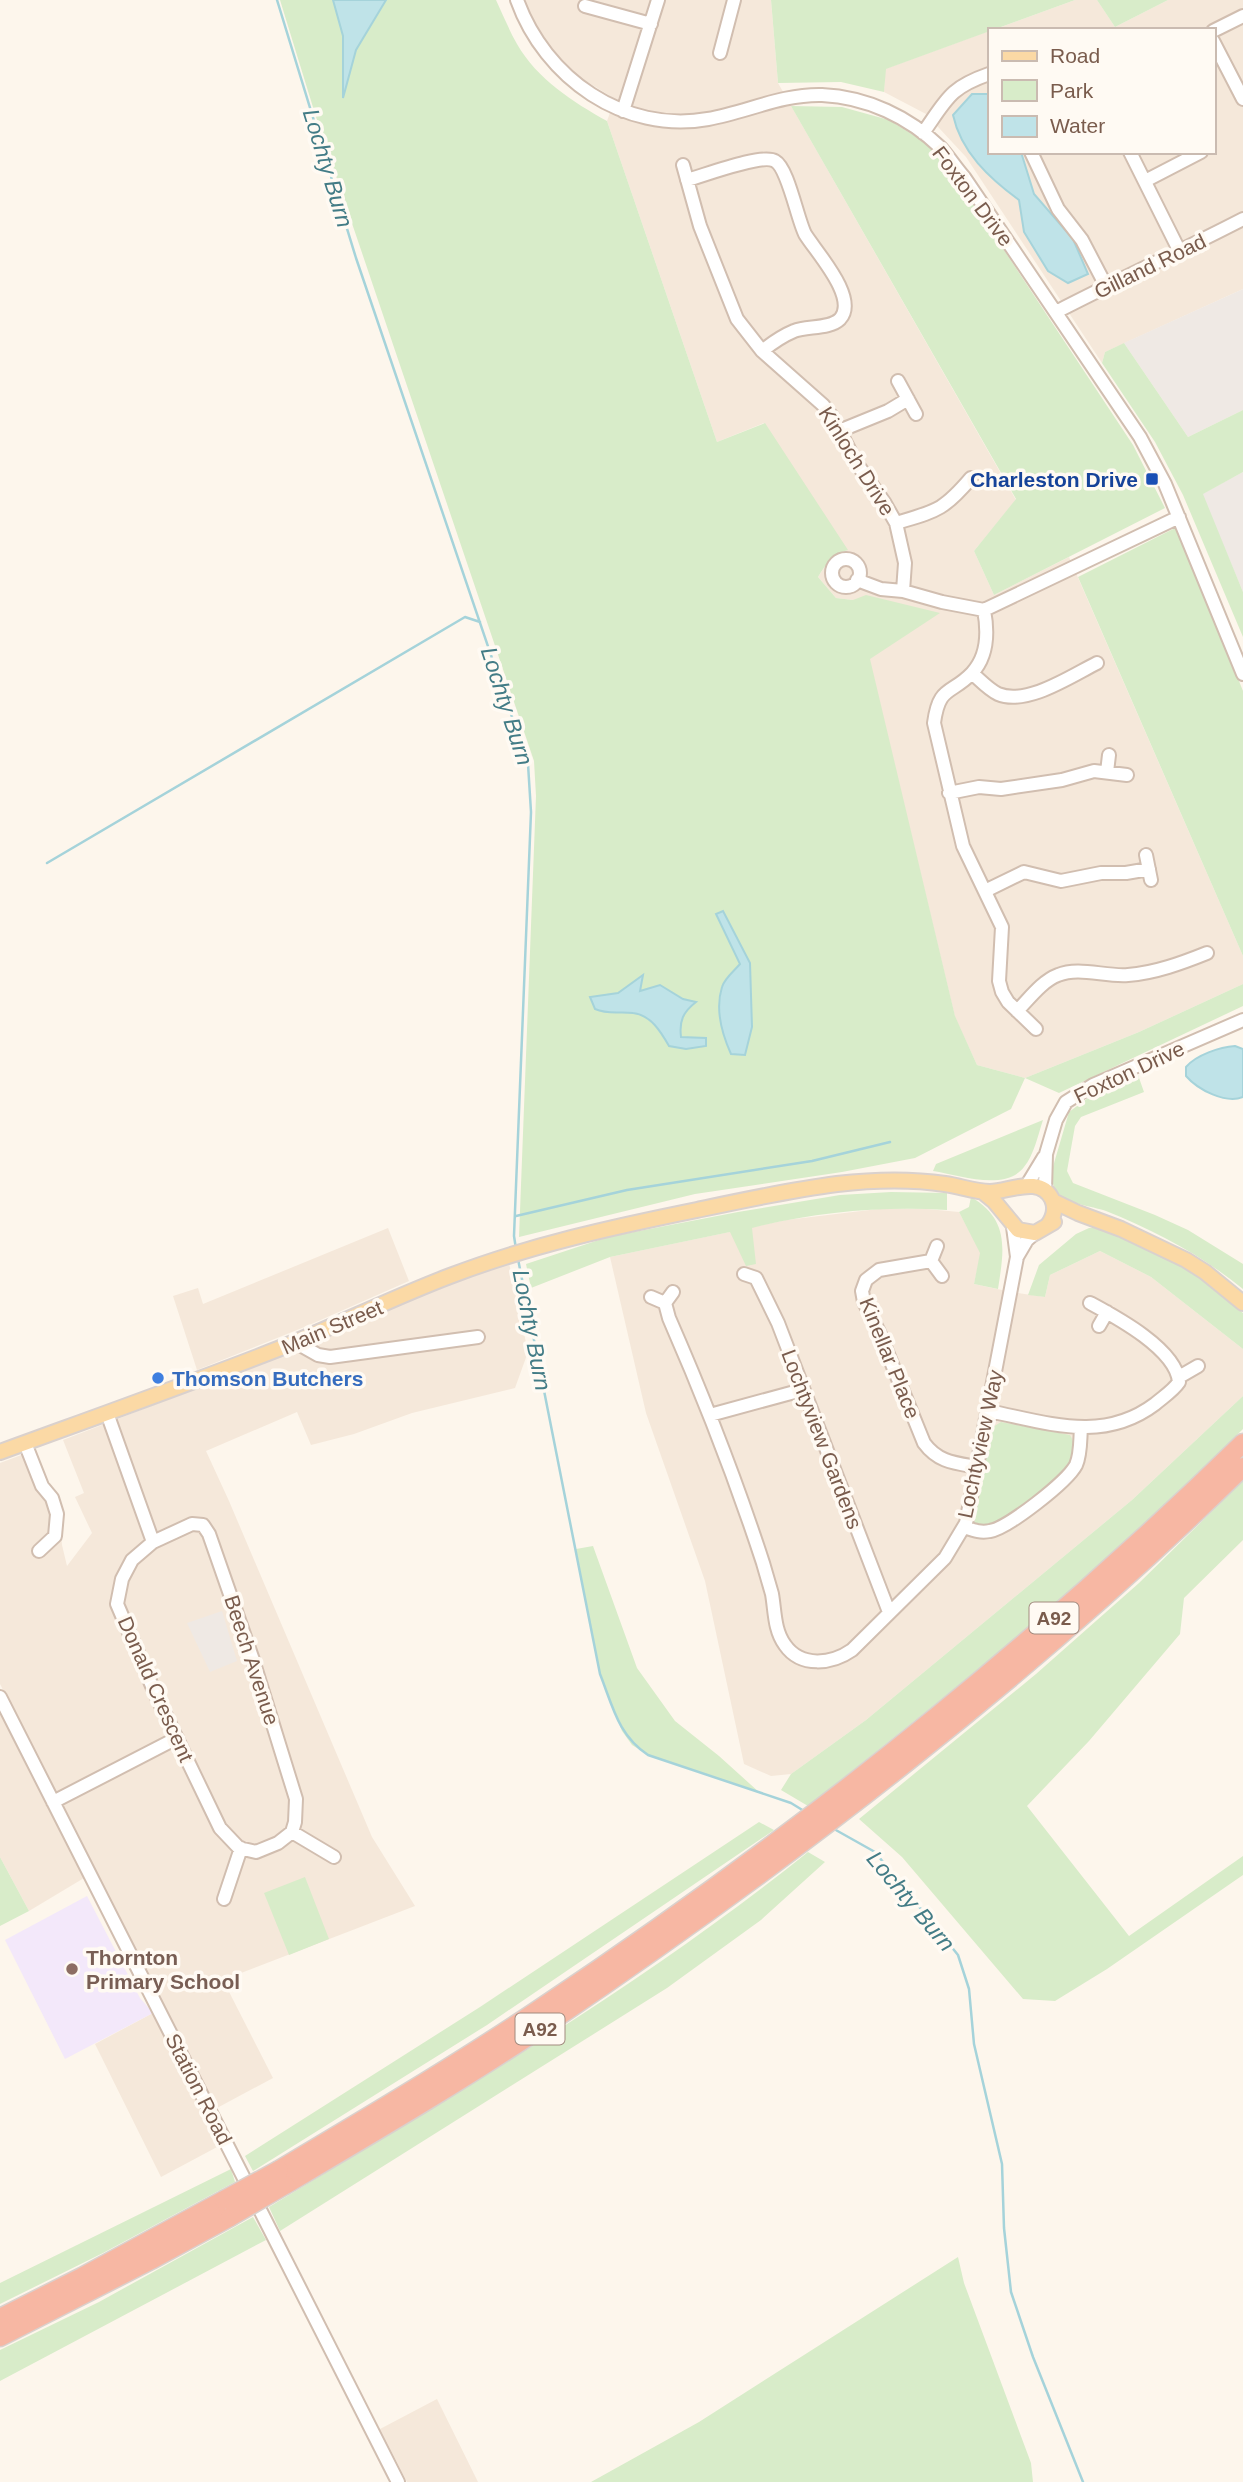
<svg xmlns="http://www.w3.org/2000/svg" width="1243" height="2482" viewBox="0 0 1243 2482" font-family="Helvetica,sans-serif">
<rect width="100%" height="100%" fill="#fdf6ec"/>
<path fill="#f5e8da" d="M524 0H771L778 83 1016 500 974 551 994 595 1069 557 1243 956V984L1139 1032 1025 1078 977 1065 955 1017 869 659 853 600 836 598 818 577 827 563 838 553 847 550 764 423 717 442 607 121 615 99 578 76 556 57 537 31Z
M1075 0H1097L1115 27 1168 0H1243V289L1105 352 1102 363 966 157 926 114 884 92 885 69 989 31V152H1213V30H993Z
M878 1209H927L959 1212 981 1253 974 1284 1011 1292 1045 1297 1050 1275 1100 1251 1151 1277 1243 1349V1396L1132 1500 866 1720 791 1774 771 1776 744 1764 705 1581 646 1413 610 1257 786 1220Z
M388 1228 409 1281 307 1326 197 1370 173 1296 198 1288 203 1304Z
M509 1263 528 1352 515 1388 412 1413 354 1434 311 1445 297 1412 206 1451 229 1501 372 1837 415 1906 223 1980 273 2078 217 2108 0 1684V1463L32 1451 59 1511 62 1545 67 1566 92 1533 75 1497 84 1493 63 1440 314 1343 422 1293Z
M0 1714 84 1878 29 1911 0 1857Z
M153 2013 219 2146 161 2177 95 2044Z
M437 2399 478 2482H407L380 2429Z"/>
<path fill="#efe9e4" d="M1243 289V410L1188 437 1124 343Z
M1243 472V592L1202 494Z
M222 1611 237 1661 210 1672 187 1623Z"/>
<path fill="#f3e8fa" d="M87 1896 140 1998 153 2013 65 2059 5 1940Z"/>
<path fill="#d8ecc9" d="M280 0H333L343 36V94L356 50 386 0H496C503 15 509 30 517 44 537 79 573 102 607 121L717 442 765 423 848 550C833 554 826 564 818 577L836 598 853 600 866 595 940 613 870 659 955 1016 977 1065 1025 1078 1139 1032 1243 984V1006L1059 1093 1025 1078 1011 1109 915 1158 842 1172 695 1194 519 1237 536 796 534 761 316 117Z
M771 0H1075L886 69 884 92 841 82 778 83Z
M1097 0H1168L1115 27Z
M791 106 842 107 889 120 928 144 959 182 1133 445 1165 508 994 595 974 551 1016 499Z
M1124 343 1188 437 1243 410V472L1203 494 1243 592V637L1183 495 1155 442 1102 363 1105 352Z
M1177 527 1243 691V956L1078 577Z
M1138 1075 1144 1092 1081 1117 1075 1126 1067 1171 1073 1183 1155 1215 1188 1230 1243 1264V1289C1201 1255 1156 1231 1106 1211 1092 1206 1065 1204 1056 1191 1052 1185 1052 1176 1052 1170L1069 1112 1092 1095Z
M1043 1120C1038 1135 1034 1155 1024 1167 1005 1192 959 1175 933 1171L936 1164Z
M891 1192 947 1193V1210C882 1206 815 1212 752 1228L756 1264 746 1266 730 1232 610 1257 531 1288 526 1264 608 1237 738 1212 840 1195Z
M971 1197C1010 1220 1004 1250 998 1289L974 1284 980 1253 959 1212 969 1207Z
M1104 1227 1164 1254 1205 1281 1243 1313V1349L1151 1277 1100 1251 1050 1275 1045 1297 1028 1295 1039 1265 1076 1234 1089 1228Z
M1243 1396V1429C1207 1464 1173 1500 1136 1533 1030 1629 920 1717 808 1806L781 1790 791 1774 866 1720 1132 1500Z
M1001 1422 1070 1435C1076 1444 1074 1456 1068 1465 1060 1477 1015 1516 1002 1522 994 1526 983 1528 975 1524L972 1516 990 1436 993 1427Z
M1243 1481V1540L1184 1598 1180 1634 1089 1741 1027 1806 1129 1936 1243 1856V1875L1107 1969 1055 2001 1023 1999 902 1857 859 1819 1036 1674 1139 1583Z
M593 1546 637 1668 675 1721 719 1756 760 1793 648 1755 632 1745 622 1731 600 1674 576 1549Z
M759 1822 774 1830 487 2025 253 2171 245 2156 480 2007Z
M808 1852 825 1862 761 1920 667 1988 280 2231 269 2207C453 2096 640 1987 808 1852Z
M0 1857 29 1911 0 1926Z
M305 1877 329 1939 289 1955 264 1893Z
M231 2169 235 2182 103 2253 0 2304V2283Z
M253 2217 266 2240 0 2381V2350L99 2302Z
M958 2257 964 2283 1031 2463 1033 2482H591L699 2422Z"/>
<path fill="#bfe3e8" stroke="#a5d3da" stroke-width="2" d="M333 0H386L356 50 343 98V36Z
M972 94H989V152H1021L1034 194 1073 239 1088 274 1068 283 1048 271 1024 232 1019 200C989 178 961 152 953 115Z
M723 911 750 963 752 1027 745 1055 731 1054C722 1034 715 1009 722 987 724 979 734 971 740 964L716 914Z
M643 975 640 991 660 985 683 999 696 1002C683 1012 679 1021 681 1037L706 1038V1046L686 1049 669 1046C661 1032 651 1015 633 1013 619 1011 609 1015 595 1009L590 997 618 993Z
M1235 1046 1243 1049V1097C1226 1104 1198 1090 1186 1076V1067C1196 1055 1220 1047 1235 1046Z"/>
<g fill="none" stroke-linecap="round" stroke-linejoin="round">
<path stroke="#a5d3da" stroke-width="2.5" d="M277 0 356 258 528 764 531 812 514 1236 516 1249
M47 863 465 617 480 622
M516 1216 627 1190 812 1161 890 1142
M518 1259 600 1674C613 1707 618 1735 648 1755L791 1803 804 1811
M834 1829 875 1852 958 1955 969 1989 974 2044 1002 2164 1004 2228 1011 2292 1033 2357 1083 2482"/>
<g stroke="#d1beb0" stroke-width="16">
<path id="minor" d="M517 0C545 78 624 134 708 119 747 112 782 94 822 95 867 97 909 117 941 148 949 157 956 168 964 177L1140 437 1165 484 1243 674
M585 6 651 24
M1213 31 1243 16
M1213 41 1243 99
M720 53 734 0
M623 111 658 0
M923 133C947 99 949 88 989 74
M1031 152 1058 209 1082 240 1106 286
M1130 152 1179 250
M683 165 700 226 737 319 762 351 823 405 833 418 855 461 884 502 896 523 905 563 903 591
M687 180C703 176 762 153 775 161 788 168 797 218 805 234 816 252 859 298 840 319 830 329 807 326 794 331 782 336 772 343 762 351
M1145 181 1201 152
M1056 312C1118 280 1181 251 1243 219
M898 381 916 414
M839 431 888 411 908 399
M896 523C936 511 943 511 971 478
M832 573a14 14 0 1 1 28 0a14 14 0 1 1-28 0Z
M857 580 881 589 903 591 942 602 984 610 1179 517
M984 610C988 631 988 656 972 673 951 695 939 685 934 723L963 846 1002 927 999 981 1002 992 1008 1002 1036 1029
M972 673C980 680 988 689 998 694 1027 706 1071 676 1097 663
M1107 772 1109 755
M949 793 979 787 1001 789 1062 780 1094 771 1127 775
M1146 855 1151 880
M985 891 1024 872 1061 881 1101 873H1126L1149 869
M1017 1011C1029 999 1042 981 1058 975 1079 966 1105 977 1128 975 1155 973 1182 963 1207 953
M1027 1185 1044 1157
M1045 1190 1046 1154 1056 1120 1066 1102 1093 1085 1243 1020
M937 1246 931 1261 942 1276
M1017 1257 1027 1240 1035 1233
M931 1261 879 1270 866 1280 862 1291 864 1302 879 1332 924 1443C938 1462 954 1463 977 1467
M744 1274 756 1278 778 1323 889 1612
M673 1292 665 1303 669 1318C704 1398 736 1480 763 1563 766 1573 769 1584 772 1594 775 1611 774 1630 785 1645 801 1668 832 1664 852 1650L945 1558 966 1523 1017 1257 1013 1227
M651 1297 665 1303
M1099 1326 1107 1312
M295 1342 318 1355 330 1357 478 1337
M1179 1377 1198 1366
M988 1411C1046 1422 1102 1444 1155 1404 1163 1397 1173 1391 1179 1382 1176 1349 1116 1317 1090 1303
M107 1413 153 1542
M710 1415 802 1390
M25 1443 42 1486 52 1498 57 1514 55 1536 39 1551
M192 1524 203 1525 209 1534 253 1660 296 1799 295 1822 292 1832 278 1843 256 1852 239 1848 220 1828 155 1693 117 1604 122 1579 132 1560 153 1542Z
M964 1527C973 1530 980 1533 990 1531 1008 1528 1067 1482 1076 1465 1081 1454 1080 1440 1081 1427
M0 1697 398 2482
M53 1802 177 1738
M292 1832 334 1857
M224 1899 241 1848"/>
</g>
<g stroke="#dad1cd" stroke-width="18">
<path id="major" d="M983 1192 994 1201 1018 1230 1035 1233 1054 1222
M1053 1201 1078 1213 1121 1229 1186 1260 1205 1272 1243 1303
M0 1452C93 1418 186 1385 278 1349 336 1326 392 1298 450 1276 531 1245 613 1227 697 1210 744 1200 790 1190 837 1184 872 1180 911 1179 945 1184 960 1186 975 1192 990 1192 1011 1191 1040 1175 1052 1199 1056 1208 1054 1217 1048 1225"/>
</g>
<g stroke="#dad1cd" stroke-width="21">
<path id="highway" d="M279 2170C366 2118 453 2067 538 2010 789 1843 1027 1654 1243 1443
M285 2185C373 2133 462 2081 547 2024 794 1857 1030 1676 1243 1467
M0 2318 82 2277 224 2200
M0 2337 151 2260 230 2217"/>
</g>
<use href="#minor" stroke="#fff" stroke-width="12"/>
<use href="#major" stroke="#fbd9a5" stroke-width="14"/>
<use href="#highway" stroke="#f7b7a3" stroke-width="18"/>
<g stroke="#dad1cd" stroke-width="21" stroke-linecap="butt">
<path id="highway-bridge" d="M224 2200 279 2170
M230 2217 285 2185"/>
</g>
<use href="#highway-bridge" stroke="#f7b7a3" stroke-width="18"/>
</g>
<rect fill="#1a4fb4" stroke="#fffaf3" stroke-width="2.5" x="1145" y="472" width="14" height="14" rx="3.5"/>
<circle fill="#3f7fe0" stroke="#fffaf3" stroke-width="2.5" cx="158" cy="1378" r="7"/>
<circle fill="#8d6e63" stroke="#fffaf3" stroke-width="2.5" cx="72" cy="1969" r="7"/>
<g text-anchor="middle" dominant-baseline="central" stroke-width="7" stroke-linejoin="round" paint-order="stroke">
<g fill="#fffaf3" stroke="#a28b7f" stroke-width="2">
<rect x="1029.5" y="1602.5" width="49" height="31" rx="5"/>
<rect x="515.5" y="2013.5" width="49" height="31" rx="5"/>
</g>
<g font-size="19" font-weight="bold" fill="#7a5c4d">
<text x="1054" y="1618">A92</text>
<text x="540" y="2029">A92</text>
</g>
<g font-size="21" fill="#7a5c4d" stroke="#fffaf3">
<text transform="translate(973 196) rotate(53)">Foxton Drive</text>
<text transform="translate(1150 266) rotate(-26)">Gilland Road</text>
<text transform="translate(857 461) rotate(58)">Kinloch Drive</text>
<text transform="translate(1129 1072) rotate(-25)">Foxton Drive</text>
<text transform="translate(332 1327) rotate(-23)">Main Street</text>
<text transform="translate(890 1358) rotate(68)">Kinellar Place</text>
<text transform="translate(822 1439) rotate(69)">Lochtyview Gardens</text>
<text transform="translate(980 1444) rotate(-78)">Lochtyview Way</text>
<text transform="translate(252 1660) rotate(72)">Beech Avenue</text>
<text transform="translate(156 1689) rotate(66)">Donald Crescent</text>
<text transform="translate(199 2089) rotate(63)">Station Road</text>
</g>
<g font-size="21" font-weight="bold" fill="#164399" stroke="#fffaf3" text-anchor="end">
<text x="1138" y="479">Charleston Drive</text>
</g>
<g font-size="21" font-weight="bold" fill="#366cbe" stroke="#fffaf3" text-anchor="start">
<text x="172" y="1378">Thomson Butchers</text>
</g>
<g font-size="21" font-weight="bold" fill="#785e54" stroke="#fffaf3" text-anchor="start">
<text x="86" y="1957">Thornton<tspan x="86" dy="24">Primary School</tspan></text>
</g>
<g font-size="23" font-style="italic" fill="#437c86" stroke="#fffaf3">
<text transform="translate(328 168) rotate(73)">Lochty Burn</text>
<text transform="translate(507 706) rotate(72)">Lochty Burn</text>
<text transform="translate(532 1330) rotate(79)">Lochty Burn</text>
<text transform="translate(911 1901) rotate(50)">Lochty Burn</text>
</g>
</g>
<rect x="988" y="28" width="228" height="126" fill="#fffaf3" stroke="#cabbb1" stroke-width="2"/>
<rect x="1002" y="51" width="35" height="10" fill="#fbd9a5" stroke="#cabbb1" stroke-width="2"/>
<text x="1050" y="63" font-size="21" fill="#7a5c4d">Road</text>
<rect x="1002" y="80" width="35" height="21" fill="#d8ecc9" stroke="#cabbb1" stroke-width="2"/>
<text x="1050" y="98" font-size="21" fill="#7a5c4d">Park</text>
<rect x="1002" y="116" width="35" height="21" fill="#bfe3e8" stroke="#cabbb1" stroke-width="2"/>
<text x="1050" y="133" font-size="21" fill="#7a5c4d">Water</text>
</svg>
